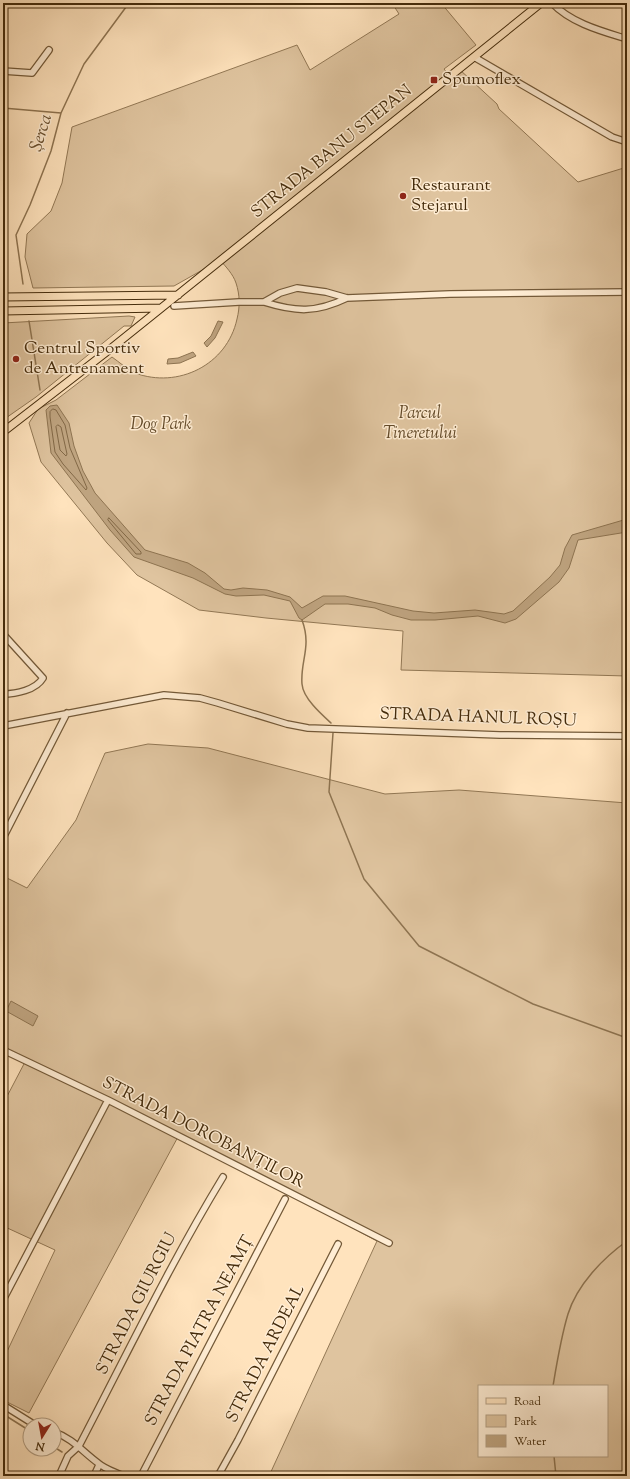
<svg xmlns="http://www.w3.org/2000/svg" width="630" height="1479" viewBox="0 0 630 1479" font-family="'Sorts Mill Goudy',serif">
<rect width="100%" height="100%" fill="#ffe3bd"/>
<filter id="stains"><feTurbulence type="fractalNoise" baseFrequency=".005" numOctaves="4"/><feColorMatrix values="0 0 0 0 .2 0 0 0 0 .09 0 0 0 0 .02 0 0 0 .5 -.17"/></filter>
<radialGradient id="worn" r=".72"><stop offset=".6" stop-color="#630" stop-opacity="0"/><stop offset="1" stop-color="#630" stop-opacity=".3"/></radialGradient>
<path fill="#dfc49f" stroke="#927855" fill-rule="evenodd" d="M392 3H441L476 45 444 69 450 76 459 69 497 104 499 109 578 182 627 167V676L401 670 403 631 266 618 199 610 137 575 107 543 41 462 29 423 38 409 56 400 112 357C119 362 127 369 135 373 178 389 227 365 237 319 240 307 240 295 236 283 233 274 226 267 220 260L174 286 33 288 25 257 27 234 51 211 62 183 72 127 297 45 310 70 399 14Z
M129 316 135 317 131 326H124L36 397 3 420V323Z
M148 744 208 748 385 794 459 790 627 803V1476H269L377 1241 179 1135 29 1413 3 1400V1360L55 1250 3 1226V1104L25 1062 3 1053V876L27 888 76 820 105 753ZM479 1386H607V1456H479Z"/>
<path fill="#bfa480" stroke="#8e7451" d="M218 321 223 322 215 338 207 347 204 343 211 336Z
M193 352 196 356 180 363 167 364 168 359 178 358Z
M57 405 69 423 74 446 83 471 95 493 145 550 188 563 205 573 224 589 231 590 243 588 267 590 290 597 302 608 323 596H345L413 611 434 613 475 610 504 614 513 611 550 577 560 565 565 548 572 535 627 519V532L578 540 569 568 559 582 516 619 505 623 478 616 435 620H411L392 615 375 608 348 604H325L302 620 299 618 290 601 264 595 236 596 225 594 193 578 134 557 110 530 51 453 46 410 50 406Z
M11 1001 38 1016 33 1026 6 1011Z"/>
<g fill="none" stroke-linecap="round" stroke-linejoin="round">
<path stroke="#826846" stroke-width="1" d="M53 409 56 410 65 425 70 448 87 488 86 490 63 464 55 452 50 417V412Z
M58 425 61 427 67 454 66 456 60 450 56 427Z
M109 518 141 552V554H136L108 520Z"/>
<path stroke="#8e7451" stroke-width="1.5" d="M3 108 61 113
M23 284 16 235 30 205 51 151 61 113 84 64 129 3
M29 321 40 390
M302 620C312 647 300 661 302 684 303 698 321 714 331 723
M333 733 329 792 364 879 419 946 533 1004 627 1038
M553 1386C557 1362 561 1337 568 1314 577 1285 603 1258 627 1241
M3 1414 30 1431
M54 1447 62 1452
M554 1456 556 1476"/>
<g stroke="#735938" stroke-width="8">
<path id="minor" d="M552 3C571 23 601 31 627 39
M474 57 612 137 627 142
M3 71 32 73 49 50
M264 302C296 312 316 313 347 298
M174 306 239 302H264L280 293 297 288 326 292 347 298 450 294 627 292
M3 634 43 678C36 690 16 694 3 694
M3 726 164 695 200 698 218 703 287 724 308 728 500 735 627 736
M3 838 67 713
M3 1050 108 1100 389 1243
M3 1300 108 1100
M3 1405 35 1425
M54 1432C72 1438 83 1452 98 1463 105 1469 115 1472 123 1476
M59 1476 68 1456 79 1446C126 1356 170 1264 223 1177
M94 1476 99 1465
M141 1476 285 1199
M218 1476 238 1440 338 1244"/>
</g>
<g stroke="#442b0b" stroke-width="9">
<path id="major" d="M3 297 178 295
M3 311 161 308
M3 432 109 350 541 3"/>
</g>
<use href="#minor" stroke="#ffedd4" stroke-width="5.5"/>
<use href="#major" stroke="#ffe3bd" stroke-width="7"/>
</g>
<g fill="#8f2418" stroke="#ffedd4" stroke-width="1.5">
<rect x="430" y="76" width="8" height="8" rx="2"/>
<circle cx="403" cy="196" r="4"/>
<circle cx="16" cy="359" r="4"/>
</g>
<g text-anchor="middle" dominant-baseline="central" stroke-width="3" stroke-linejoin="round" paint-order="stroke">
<g font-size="17" fill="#442b0b" stroke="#ffedd4" text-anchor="start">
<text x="442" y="80">Spumoflex</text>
<text x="411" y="186">Restaurant<tspan x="411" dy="20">Stejarul</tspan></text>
<text x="24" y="349">Centrul Sportiv<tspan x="24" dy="20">de Antrenament</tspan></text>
</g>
<g font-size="17" fill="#442b0b" stroke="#ffedd4">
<text transform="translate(332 152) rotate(-39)">STRADA BANU STEPAN</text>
<text transform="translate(478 718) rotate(2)">STRADA HANUL ROȘU</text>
<text transform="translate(203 1133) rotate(27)">STRADA DOROBANȚILOR</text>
<text transform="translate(137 1304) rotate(-63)">STRADA GIURGIU</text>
<text transform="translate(200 1331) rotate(-62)">STRADA PIATRA NEAMȚ</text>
<text transform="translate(266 1354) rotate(-63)">STRADA ARDEAL</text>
</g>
<g font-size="17" font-style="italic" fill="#634a29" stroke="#ffedd4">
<text x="420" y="414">Parcul<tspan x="420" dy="20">Tineretului</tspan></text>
<text x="161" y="425">Dog Park</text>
</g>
<g font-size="18" font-style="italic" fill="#694f2e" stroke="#ffedd4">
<text transform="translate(42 133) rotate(-73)">Șerca</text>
</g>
</g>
<rect width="630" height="1479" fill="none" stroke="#ffe3bd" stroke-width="16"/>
<rect x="4" y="4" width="622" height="1471" fill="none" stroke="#442b0b" stroke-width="2"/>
<rect x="8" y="8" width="614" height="1463" fill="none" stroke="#442b0b"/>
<rect x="478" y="1385" width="130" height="72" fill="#ffedd4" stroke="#b49f84"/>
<rect x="486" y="1398" width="20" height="6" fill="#ffe3bd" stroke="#b49f84"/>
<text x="514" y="1405" font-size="12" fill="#442b0b">Road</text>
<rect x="486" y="1415" width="20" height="12" fill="#dfc49f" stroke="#b49f84"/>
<text x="514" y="1425" font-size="12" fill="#442b0b">Park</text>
<rect x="486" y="1435" width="20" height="12" fill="#bfa480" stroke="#b49f84"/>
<text x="514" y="1445" font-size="12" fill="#442b0b">Water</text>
<g transform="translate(42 1437) rotate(191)"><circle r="19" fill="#ffedd4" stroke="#b49f84"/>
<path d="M0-3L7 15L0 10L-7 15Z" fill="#8f2418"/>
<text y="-6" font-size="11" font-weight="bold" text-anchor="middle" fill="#442b0b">N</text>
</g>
<rect width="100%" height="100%" filter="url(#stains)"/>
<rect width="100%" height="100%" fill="url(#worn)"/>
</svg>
